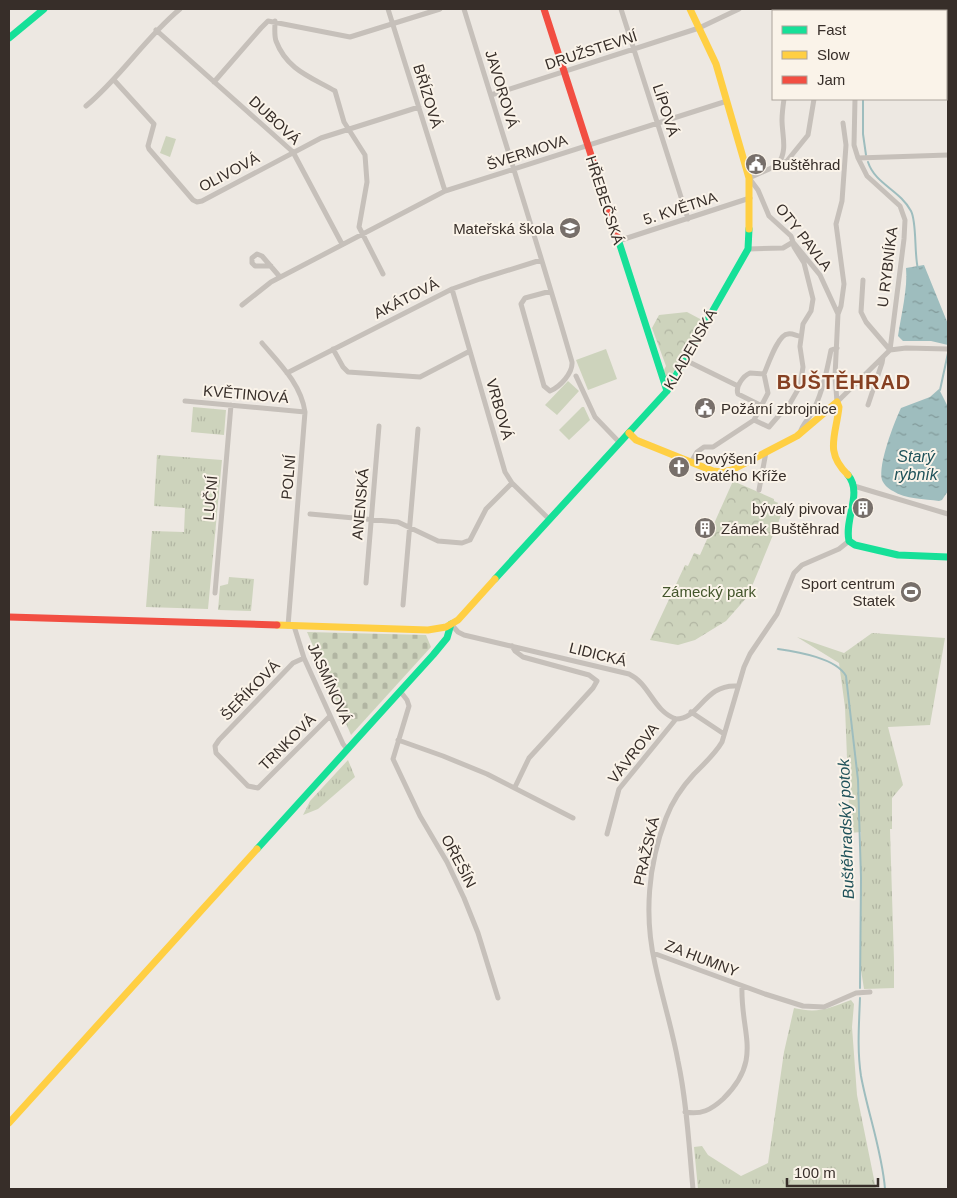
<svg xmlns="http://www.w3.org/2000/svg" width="957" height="1198" viewBox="0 0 957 1198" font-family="Arial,sans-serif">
<defs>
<pattern id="grass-tufts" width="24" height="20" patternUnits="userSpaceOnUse" patternTransform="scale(1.25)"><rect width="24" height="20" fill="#cdd3bc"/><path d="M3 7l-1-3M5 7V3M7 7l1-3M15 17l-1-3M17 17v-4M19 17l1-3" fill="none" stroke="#b1b5a2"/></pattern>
<pattern id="forest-crowns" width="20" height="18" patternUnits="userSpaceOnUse" patternTransform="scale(1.25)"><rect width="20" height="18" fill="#cdd3bc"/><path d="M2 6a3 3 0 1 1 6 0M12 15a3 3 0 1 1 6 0" fill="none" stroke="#b1b5a2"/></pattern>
<pattern id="cemetery-stones" width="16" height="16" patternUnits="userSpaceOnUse" patternTransform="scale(1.25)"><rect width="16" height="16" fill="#cdd3bc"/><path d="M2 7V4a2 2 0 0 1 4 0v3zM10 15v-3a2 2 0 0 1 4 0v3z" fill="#b1b5a2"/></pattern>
<pattern id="water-ripples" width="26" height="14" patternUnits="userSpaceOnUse" patternTransform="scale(1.25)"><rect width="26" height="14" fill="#9ebdbe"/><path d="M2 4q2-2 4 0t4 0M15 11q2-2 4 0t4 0" fill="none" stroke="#829a9a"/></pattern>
</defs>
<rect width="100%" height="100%" fill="#ede8e2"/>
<path fill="url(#grass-tufts)" d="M193 407 226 410 224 435 191 432Z
M157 455 222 460 208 609 146 607 152 531 184 532 185 508 154 506Z
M229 577 254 579 251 611 218 610 220 586 228 584Z
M872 633 945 638 930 725 888 727 903 785 892 798V829H890L894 961V988L864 989 861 970V832L850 833 845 707 839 663 797 637 844 653Z
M348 760 355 777 318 809 303 815 310 801Z
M851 1000 854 1004 852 1027 857 1095 876 1189H698L694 1147 702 1146 708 1155 741 1176 768 1163 784 1052 794 1008C818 1014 830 1008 851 1000Z"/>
<path fill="url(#forest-crowns)" d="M687 312 702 320 669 380 663 372 666 366 652 328 659 315Z
M733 481 774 499V501L778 503 775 510 782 513 748 596 726 621 695 640 678 645 650 640 685 565 688 566 694 553 700 555Z"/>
<path fill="url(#cemetery-stones)" d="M307 632 426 635 431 647 351 735Z"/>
<path fill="#cdd3bc" d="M166 136 176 139 170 157 160 153Z
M606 349 617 379 588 390 576 360Z
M568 381 579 391 557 415 545 405Z
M582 407H584L590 420 569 440 559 430Z"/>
<path fill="url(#water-ripples)" d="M924 265 948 324V345L931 341H903L898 336C901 316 908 288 906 268Z
M939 389 948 407V491L942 500 939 501C925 499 905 499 893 491 889 489 884 485 882 480 878 464 894 423 901 408L930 397Z"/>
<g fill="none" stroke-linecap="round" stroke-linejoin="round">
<path stroke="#9ebdbe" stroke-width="2" d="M864 9V11
M863 99V134L866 155
M868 162C875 184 900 190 911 211 917 222 914 254 918 269
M940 390 948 353
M778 649C798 652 836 658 846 676L858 780 861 878 860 988
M860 998C859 1024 857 1050 861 1076 868 1114 882 1151 885 1189"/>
<path stroke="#c6c0ba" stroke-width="5" d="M388 9 445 191
M464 9C500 126 538 244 572 362 573 373 560 387 550 391L544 386 521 304 525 298 551 291
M621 9 688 219
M823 9V11
M930 9V11
M793 11V9
M859 11V9
M275 21C275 28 274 35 276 41 287 70 311 77 335 91L344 122 365 155 367 182 359 227 383 274
M946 21H948
M156 30 293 152 342 244
M946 79H948
M114 80 154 124 148 146 149 149 193 200 197 202 202 201 321 138 419 107
M214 82 261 28 268 21 350 37 440 9
M491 95 699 28 739 9
M814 99 808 135 787 161 749 178 758 190 769 216 791 236 793 242 820 275 838 314 835 376 837 402
M855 99 854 145 858 158 867 176 900 206 905 220 904 239 890 350
M86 106C121 77 145 38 180 9
M858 158 948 155
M778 164C788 151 782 135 782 120 782 113 783 106 784 99
M618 241 750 198
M793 242 794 247 804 263 813 299 811 311 803 324 800 346
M748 249 783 248 793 242
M271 266H255L252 263V258L257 254 262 256 280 277
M863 280 861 312 866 322 890 350
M452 289 505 472 512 483 550 520
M242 305 271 282 445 191 727 101
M838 314 841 306 844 284 836 224 842 201 846 145 843 123
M262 343C279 363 301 384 305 412L288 626
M333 349 343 367 348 372 420 377 470 351
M685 360 738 386
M287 373 452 289 480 279 541 260
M576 376 595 417 620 443
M185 401 305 412
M837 402 890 350 906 348 948 349
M868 405 882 363 883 357
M762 406 738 394C735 387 743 376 750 373L764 374C768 365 778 334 788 334 792 333 797 336 800 336
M754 420 769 427 781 413 789 405 800 386 803 367 800 347
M800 433C802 424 810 418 814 409 823 390 827 370 831 350L837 348
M691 462 697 452 704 447H713L754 420 768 393 764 374
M854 486 948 514
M759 490 766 452
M310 514 398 522 438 541 462 543 470 540 486 509 512 483
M366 583 379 426
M215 593 231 405
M403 605 418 429
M451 624 458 632 464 635 629 674C650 684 653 711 676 719 700 719 704 684 737 686
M294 626 304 658 343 744 347 749
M512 646 515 651 523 657 589 675 597 681 593 688 529 758 515 787
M304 658 293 663 219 740 215 746 216 753 248 786 258 788 330 716
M400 691 407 700 409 706 393 759 420 816 447 862 464 898 478 933 498 998
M691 712 724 734
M398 740 443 756 487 774 573 818
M607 834 619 789 676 719
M653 953 765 994 803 1006 824 1007 856 993 870 992
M685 1112C701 1115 711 1110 723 1099 764 1059 740 1033 742 986
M693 1189C689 1147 687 1103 678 1061 672 1028 662 997 655 964 644 916 648 865 666 818 672 802 682 787 694 774 704 764 715 754 722 742L744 667 750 654 777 614 794 573 802 565 839 549 849 541"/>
<path stroke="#16e098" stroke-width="7" d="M9 38 44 9
M618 239 667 391
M848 475C863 493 844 519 849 541L855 545 898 555 948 557
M495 579 667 391 748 249 749 229
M257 849 433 655 447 638 451 624"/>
<path stroke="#ffcf43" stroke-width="7" d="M690 9 716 64 749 178V229
M629 433 636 440 713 471 722 472 732 470 797 436 837 402 839 407C836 436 824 452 848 475
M277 625 428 630 446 627 458 620 495 579
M9 1123 257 849"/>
<path stroke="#f24e42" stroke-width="7" d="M544 9 618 239
M9 617 277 625"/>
</g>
<defs>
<g id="civic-disc" transform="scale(1.125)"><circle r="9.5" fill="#776f6a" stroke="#faf3e9"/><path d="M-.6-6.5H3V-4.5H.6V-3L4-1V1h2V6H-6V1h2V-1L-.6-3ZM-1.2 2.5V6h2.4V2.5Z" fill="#fff"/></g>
<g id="school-disc" transform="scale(1.125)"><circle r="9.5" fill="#776f6a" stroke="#faf3e9"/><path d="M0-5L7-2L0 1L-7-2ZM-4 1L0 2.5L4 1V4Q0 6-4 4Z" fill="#fff"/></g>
<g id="church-disc" transform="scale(1.125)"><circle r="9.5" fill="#776f6a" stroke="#faf3e9"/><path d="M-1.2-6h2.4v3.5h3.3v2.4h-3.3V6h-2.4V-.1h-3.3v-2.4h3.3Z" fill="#fff"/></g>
<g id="building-disc" transform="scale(1.125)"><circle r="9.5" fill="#776f6a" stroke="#faf3e9"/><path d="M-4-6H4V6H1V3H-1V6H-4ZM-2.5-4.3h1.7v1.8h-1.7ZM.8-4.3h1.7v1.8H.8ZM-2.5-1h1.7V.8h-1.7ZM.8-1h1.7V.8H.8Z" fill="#fff"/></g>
<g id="stadium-disc" transform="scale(1.125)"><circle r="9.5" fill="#776f6a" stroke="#faf3e9"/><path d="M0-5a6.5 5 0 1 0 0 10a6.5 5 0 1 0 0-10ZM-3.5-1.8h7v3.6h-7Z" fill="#fff"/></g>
</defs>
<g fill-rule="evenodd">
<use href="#civic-disc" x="756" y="164"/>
<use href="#school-disc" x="570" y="228"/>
<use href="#civic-disc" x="705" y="408"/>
<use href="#church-disc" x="679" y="467"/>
<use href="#building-disc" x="863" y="508"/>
<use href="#building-disc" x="705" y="528"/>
<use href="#stadium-disc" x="911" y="592"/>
</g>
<g text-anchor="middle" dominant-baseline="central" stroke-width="4" stroke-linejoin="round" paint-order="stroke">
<g font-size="15" fill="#372e29" stroke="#faf3e9">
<text transform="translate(591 50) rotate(-18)">DRUŽSTEVNÍ</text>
<text transform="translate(502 89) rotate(73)">JAVOROVÁ</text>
<text transform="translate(428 96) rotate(73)">BŘÍZOVÁ</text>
<text transform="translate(666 110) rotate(72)">LÍPOVÁ</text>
<text transform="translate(275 120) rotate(43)">DUBOVÁ</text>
<text transform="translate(527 152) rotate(-18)">ŠVERMOVA</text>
<text transform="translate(229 172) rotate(-28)">OLIVOVÁ</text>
<text transform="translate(605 200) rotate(72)">HŘEBEČSKÁ</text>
<text transform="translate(680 208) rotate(-18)">5. KVĚTNA</text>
<text transform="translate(804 237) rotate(52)">OTY PAVLA</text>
<text transform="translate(887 267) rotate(-83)">U RYBNÍKA</text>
<text transform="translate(406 298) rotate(-27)">AKÁTOVÁ</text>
<text transform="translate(690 349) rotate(-60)">KLADENSKÁ</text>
<text transform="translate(246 394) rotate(5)">KVĚTINOVÁ</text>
<text transform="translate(500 409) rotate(74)">VRBOVÁ</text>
<text transform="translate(288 477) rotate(-85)">POLNÍ</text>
<text transform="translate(210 498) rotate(-85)">LUČNÍ</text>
<text transform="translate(360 504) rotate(-85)">ANENSKÁ</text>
<text transform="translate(598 654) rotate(14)">LIDICKÁ</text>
<text transform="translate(330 683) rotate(66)">JASMÍNOVÁ</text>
<text transform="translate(250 690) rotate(-46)">ŠEŘÍKOVÁ</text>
<text transform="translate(287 742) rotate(-45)">TRNKOVÁ</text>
<text transform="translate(633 753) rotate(-52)">VÁVROVA</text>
<text transform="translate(646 851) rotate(-77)">PRAŽSKÁ</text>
<text transform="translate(459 861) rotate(62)">OŘEŠÍN</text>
<text transform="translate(702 958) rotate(21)">ZA HUMNY</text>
</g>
<g font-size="15" fill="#372e29" stroke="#faf3e9" text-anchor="start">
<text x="772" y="164">Buštěhrad</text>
<text x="554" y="228" text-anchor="end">Mateřská škola</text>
<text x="721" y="408">Požární zbrojnice</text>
<text x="695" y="458">Povýšení<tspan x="695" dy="17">svatého Kříže</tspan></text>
<text x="847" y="508" text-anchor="end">bývalý pivovar</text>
<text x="721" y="528">Zámek Buštěhrad</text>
<text x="895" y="583" text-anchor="end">Sport centrum<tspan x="895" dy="17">Statek</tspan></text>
</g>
<g font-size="15" fill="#44562c" stroke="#faf3e9">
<text x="709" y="591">Zámecký park</text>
</g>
<g font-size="16" font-style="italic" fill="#1e5159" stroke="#faf3e9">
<text x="916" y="456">Starý<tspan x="916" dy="18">rybník</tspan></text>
<text transform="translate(846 829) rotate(-92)">Buštěhradský potok</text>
</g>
<g font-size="20" font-weight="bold" letter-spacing="1" fill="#864022" stroke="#faf3e9">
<text x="844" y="382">BUŠTĚHRAD</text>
</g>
</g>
<rect width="957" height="1198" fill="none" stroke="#372e29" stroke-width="20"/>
<rect x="772" y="10" width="175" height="90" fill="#faf3e9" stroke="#aca49c"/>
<rect x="782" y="26" width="25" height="8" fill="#16e098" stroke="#aca49c"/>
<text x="817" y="35" font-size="15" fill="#372e29">Fast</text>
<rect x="782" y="51" width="25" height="8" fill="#ffcf43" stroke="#aca49c"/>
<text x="817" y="60" font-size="15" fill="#372e29">Slow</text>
<rect x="782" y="76" width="25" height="8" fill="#f24e42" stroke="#aca49c"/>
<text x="817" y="85" font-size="15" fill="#372e29">Jam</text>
<path d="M787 1178v8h91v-8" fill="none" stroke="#372e29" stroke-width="2.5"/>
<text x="794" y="1178" font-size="15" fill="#372e29" stroke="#faf3e9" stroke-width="4" paint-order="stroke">100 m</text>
</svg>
